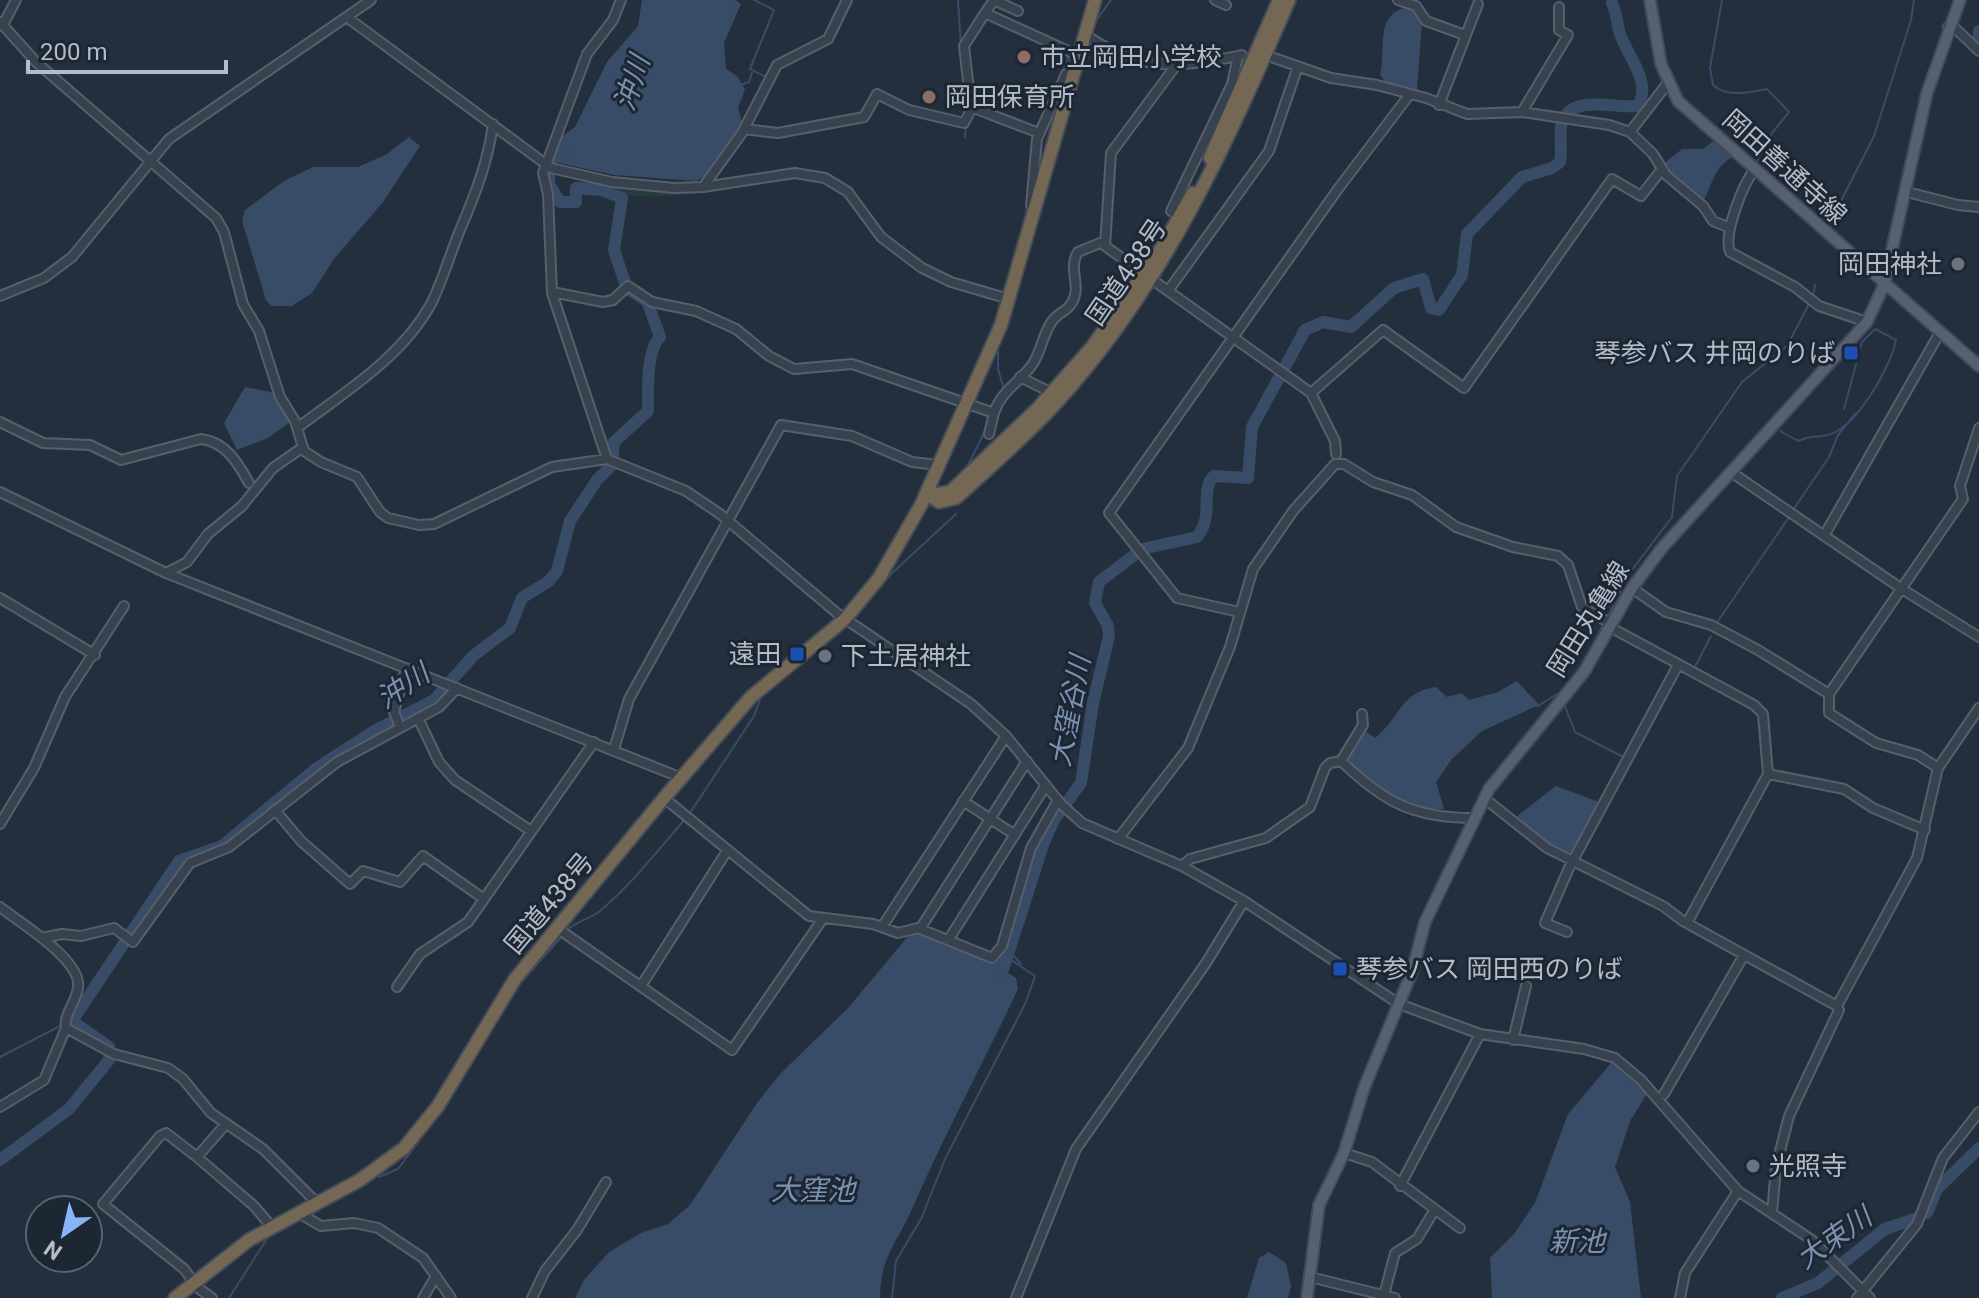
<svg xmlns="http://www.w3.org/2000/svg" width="1979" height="1298" viewBox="0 0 1979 1298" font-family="Roboto,'Noto Sans JP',sans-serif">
<rect width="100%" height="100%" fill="#242f3e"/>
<path fill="#263c3f" d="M563 174 676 191H708C650 200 616 200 563 174Z"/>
<path fill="#394c67" d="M642 0H735L741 4 724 43 726 69 737 76 745 89 738 108 743 126 708 174 697 181 614 175 555 162 557 154 552 151 557 140 575 127 607 62 638 26Z
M1410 7 1422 23 1416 102V91L1388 85 1380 75C1387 48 1373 12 1410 7Z
M409 137 420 146 383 202 334 259 312 293 292 306H271L266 300 242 221 245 210 284 181 313 167H358L387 154Z
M1716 139 1735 156C1715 164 1712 185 1703 202L1662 165 1682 149H1703Z
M245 387 276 393 293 420 268 438 237 450 224 423Z
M1517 681 1539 705 1482 731 1452 759 1436 782 1444 809C1409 812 1367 787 1347 758L1365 731 1375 738C1401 717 1400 692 1436 687L1447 697 1462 693 1469 700 1498 692Z
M1556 786 1599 802 1573 854 1540 839 1516 817Z
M918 932 996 963 1001 957 1009 962 1005 971 1016 978 1018 989C984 1062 945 1133 913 1207 898 1242 880 1256 880 1298H575L584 1280 609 1252 641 1233 668 1224 690 1205 757 1103 781 1073 848 1008 910 934Z
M1612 1062 1647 1094 1630 1121 1615 1167 1630 1202 1641 1298H1492L1490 1258 1514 1234 1535 1203 1568 1114Z
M1269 1252 1286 1263 1291 1286 1288 1298H1247L1259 1258Z"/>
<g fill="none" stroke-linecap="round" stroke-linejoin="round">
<path stroke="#394c67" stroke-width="2" d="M754 0 774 10 750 69 766 77
M958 0 961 47
M1722 0 1710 68 1713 85C1726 98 1751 92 1767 89L1789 112 1772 133 1756 163
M1093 25 1111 0
M1064 67 1069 57
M963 69 966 110
M741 85 749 82 752 73
M1036 130 1060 76
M965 137 966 127
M1028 193 1034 136
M1838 207 1874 136 1911 20 1914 0
M1025 221 1027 203
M1735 226 1744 198
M1813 295 1815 285
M1841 309 1854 313
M998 347V369L1004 389
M1780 431 1798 441C1809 435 1817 438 1828 435 1856 428 1891 367 1896 340L1875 329 1862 342 1844 409
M967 467 987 427
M1793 510 1829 457 1838 435 1855 414
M1608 616 1629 574 1672 517 1677 476 1742 382 1787 346 1809 304
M854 619 890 575 956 514
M1716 624 1789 517
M830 639 850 624
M1588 655 1605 621
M1694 669 1711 636
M1564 704 1575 732 1623 757
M1538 706 1565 689
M690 813 754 716 761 697
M567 930C577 921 590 919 600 911 632 884 658 850 686 818
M1008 957 1013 955 1021 964
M517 987 563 935
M0 1057 60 1026
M379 1177 398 1169 419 1141
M229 1298 268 1237
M892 1298 896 1261 921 1219 945 1159 1025 1004 1035 976 1007 957"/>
<path stroke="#394c67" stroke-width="12" d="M1979 31V38
M551 162 554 156 570 152
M1001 976 1044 842 1054 820 1081 783 1093 703 1109 636 1108 626 1095 603 1099 582 1142 549 1197 537C1215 516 1199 490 1214 476L1248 478 1252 427 1305 330 1323 322 1351 327 1394 288 1423 279 1431 308 1439 310 1462 275 1467 234 1522 177 1552 168 1560 162C1563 149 1558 134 1562 123 1571 93 1616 109 1638 106 1652 82 1628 57 1620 34 1617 24 1617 14 1612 3
M0 1160 69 1109 109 1060V1047L72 1021 179 861 222 846 317 768 374 731 434 700 473 656 510 628 522 598 549 581 557 571 570 521 597 480 612 465 614 442 648 411C648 392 646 351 660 337L647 301 628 289 625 283 614 250 622 198 601 190 576 188V202H560L549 184V171
M1927 1213 1937 1189 1979 1148
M1782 1298 1818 1283 1885 1229 1915 1219"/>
<g stroke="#565f6c" stroke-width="12">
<path id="minor" d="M1215 0 1226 5
M1398 0 1416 6 1426 21 1465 35
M1018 11 994 0 985 13 1079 56
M985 13 964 46 971 107 1039 133
M348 18 551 168 612 182 674 188 703 187 795 173 825 178 848 192 881 237 922 268 951 282 1009 299
M0 22 36 62 216 218 224 232 243 304 259 331 280 397 295 421 304 451 321 462 357 477 380 512 388 518 419 525 434 524 552 467 607 459 686 491 720 514 838 614 971 704 1006 736 1061 804 1082 823 1182 866 1244 901 1399 1004 1480 1034 1584 1049 1615 1058 1641 1080 1738 1191 1812 1240 1870 1298
M3 25 16 0
M1948 27 1957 30 1979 51
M1087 32 1089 37C1141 72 1183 68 1242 55
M1274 58 1331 78 1377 85 1426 98 1467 114 1522 112 1609 125 1630 132 1653 154 1666 175 1703 206 1713 221 1730 228
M1177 64 1111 153 1105 246 1311 393 1335 441 1336 454
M1439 105 1478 4
M1522 112 1568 35 1559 30V7
M744 129 778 133 864 117 877 94 909 110 964 123 972 108
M1630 132 1667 84
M1755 169C1743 184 1723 233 1730 252L1795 287 1819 306 1867 322
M703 187 742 133 777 65 828 39 847 0
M1907 192 1958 205 1979 207
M1031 205 1037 139 1066 74 1074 76
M1180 216 1171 211 1232 84 1238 56
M1168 291 1269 151 1298 66
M552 292 603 302 613 300 628 286 652 302 696 311 736 329 769 356 794 369 852 364 994 413C1001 391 1019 383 1032 365 1042 351 1042 334 1053 320 1058 313 1067 311 1071 304 1083 287 1067 269 1078 252L1105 241
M0 296 44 278 72 257 169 139 371 0
M1020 377 1052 393
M1311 393 1383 330 1464 388 1612 179 1641 196 1662 169
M0 422 43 443 90 445 121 460 201 439C226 442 238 463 249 483
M297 428C345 392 401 358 431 304 443 280 450 254 460 230 475 195 488 162 493 124
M989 434 994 413
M607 459 552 293 548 194 543 173 587 54 613 20 621 0
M1731 472 1902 589 1979 637
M0 492 166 573 682 778
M1824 536 1939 334
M166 573 187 562 208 534 242 506 273 468 303 447
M1632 588 1666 612 1711 625 1758 650 1829 694
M0 598 95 655
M1239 612 1177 598 1109 513 1338 189 1410 94
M1608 626 1754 705 1763 714 1768 774 1687 923
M418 718 439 762 455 780 531 831
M400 727 394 712 406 668
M614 749 629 699 781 425 852 436 912 462 939 465
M1341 761C1384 802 1413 818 1473 818
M1341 761 1363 725 1362 714
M1938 768 1918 755 1876 743 1829 713V694L1963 499 1960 486 1979 428
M1768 774 1844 789 1873 808 1925 830
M664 798 809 916 873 924 898 933 918 928 992 958 1002 946 1031 848 1058 800
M1484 798 1547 848 1663 906 1683 921 1837 1006 1839 1010 1789 1116 1776 1167 1772 1213
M963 801 1015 835
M275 810 301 841 350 884 363 871 400 882 423 856 484 899
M0 824 34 768 65 697 124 606
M1118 839 1188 748 1230 647 1253 569 1293 511 1335 464H1344L1373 482 1412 495 1456 527 1513 547 1558 556 1568 565 1582 607 1610 623
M1182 866 1190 859 1266 838 1310 807 1325 768 1330 763 1341 761
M0 907C19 922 82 960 78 987 77 1001 63 1015 66 1028L44 1080 0 1107
M882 927 1006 736
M557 928 732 1050 822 920
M920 929 1027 761
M1567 932 1545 923 1569 868 1678 665
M42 938 62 934 81 936 114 928 133 942 190 863 229 847 337 762 439 707 457 688
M949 939 1046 785
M641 986 727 851
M397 987 420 954 468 922 594 742
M1837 1006 1917 858 1938 768 1979 708
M66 1028 114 1054 168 1068 183 1079 211 1113 263 1149 316 1202
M1513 1040 1526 986
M1664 1094 1744 955
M1344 1153 1372 1162 1460 1228
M197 1157 254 1206 271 1226
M1400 1186 1480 1034
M297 1212 321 1226 354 1223 378 1228 423 1258 451 1298
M1310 1277 1395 1298
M1384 1295 1395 1253 1417 1239 1434 1211
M212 1298 198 1288 184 1269 103 1204 160 1136 166 1133 197 1157 225 1125
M423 1298 436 1276
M532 1298 545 1271 577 1230 606 1182
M1016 1298 1076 1149 1206 963 1244 901
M1680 1298 1685 1273 1738 1191
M1857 1298 1917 1224 1943 1158 1979 1112"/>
</g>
<g stroke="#414a57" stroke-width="14">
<path id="major" d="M1650 0 1661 64 1678 101 1979 366
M1307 1298 1319 1205 1344 1153 1364 1088 1412 972 1425 922 1489 789 1584 672 1632 588 1662 548 1867 322 1884 285 1927 93 1960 0"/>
</g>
<g stroke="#434c59" stroke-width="16">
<path id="highway" d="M1210 158 1279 0
M926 494 939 502 956 498C990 467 1026 436 1057 402 1164 285 1227 144 1289 0
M937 494 950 492 1037 409 1092 347 1160 250 1193 193
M175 1298 249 1240 360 1180 404 1148 438 1106 515 979 664 798 751 697 845 619 879 578 921 505 1001 325 1095 0"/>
</g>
<use href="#minor" stroke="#38414e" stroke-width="8"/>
<use href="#major" stroke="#56606e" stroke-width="10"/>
<use href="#highway" stroke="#746855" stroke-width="12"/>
</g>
<g fill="#8d6e63" stroke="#1d2633" stroke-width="3">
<circle cx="1024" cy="57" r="8"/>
<circle cx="929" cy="97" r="8"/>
</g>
<g fill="#6b7280" stroke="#1d2633" stroke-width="3">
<circle cx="1958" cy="264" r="8"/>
<circle cx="825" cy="656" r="8"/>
<circle cx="1753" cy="1166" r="8"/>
</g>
<g fill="#1a4fb4" stroke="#1d2633" stroke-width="3">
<rect x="1843" y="345" width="16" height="16" rx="4"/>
<rect x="789" y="646" width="16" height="16" rx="4"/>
<rect x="1332" y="961" width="16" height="16" rx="4"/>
</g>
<g text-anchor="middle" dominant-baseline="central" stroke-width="6" stroke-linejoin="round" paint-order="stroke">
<g font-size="26" fill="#b4bcc9" stroke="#1d2633" text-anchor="start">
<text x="1040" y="57">市立岡田小学校</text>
<text x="945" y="97">岡田保育所</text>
<text x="1942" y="264" text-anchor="end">岡田神社</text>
<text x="1835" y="353" text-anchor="end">琴参バス 井岡のりば</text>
<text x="781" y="654" text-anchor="end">遠田</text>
<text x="841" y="656">下土居神社</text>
<text x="1356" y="969">琴参バス 岡田西のりば</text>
<text x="1769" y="1166">光照寺</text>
</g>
<g font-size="26" fill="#b4bcc9" stroke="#1d2633">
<text transform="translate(1785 167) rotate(42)">岡田善通寺線</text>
<text transform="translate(1126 272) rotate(-56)">国道438号</text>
<text transform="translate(1588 619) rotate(-58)">岡田丸亀線</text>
<text transform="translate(549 903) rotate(-50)">国道438号</text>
</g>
<g font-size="28" font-style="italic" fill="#7c92b1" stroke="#1d2633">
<text transform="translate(632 83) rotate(-72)">沖川</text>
<text transform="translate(403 686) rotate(-34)">沖川</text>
<text transform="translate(1070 711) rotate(-79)">大窪谷川</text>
<text x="813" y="1190">大窪池</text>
<text transform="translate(1834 1238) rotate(-35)">大束川</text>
<text x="1577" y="1241">新池</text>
</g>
</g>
<g transform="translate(64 1234) rotate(214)"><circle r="38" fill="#1d2633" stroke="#59626f" stroke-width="2"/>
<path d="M0-6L14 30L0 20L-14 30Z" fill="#8ab4f8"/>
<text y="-12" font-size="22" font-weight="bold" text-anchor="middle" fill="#b4bcc9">N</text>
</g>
<path d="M28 60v12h198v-12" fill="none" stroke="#b4bcc9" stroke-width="4"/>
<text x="40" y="60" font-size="24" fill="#b4bcc9" stroke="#1d2633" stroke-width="6" paint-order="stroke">200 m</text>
</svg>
